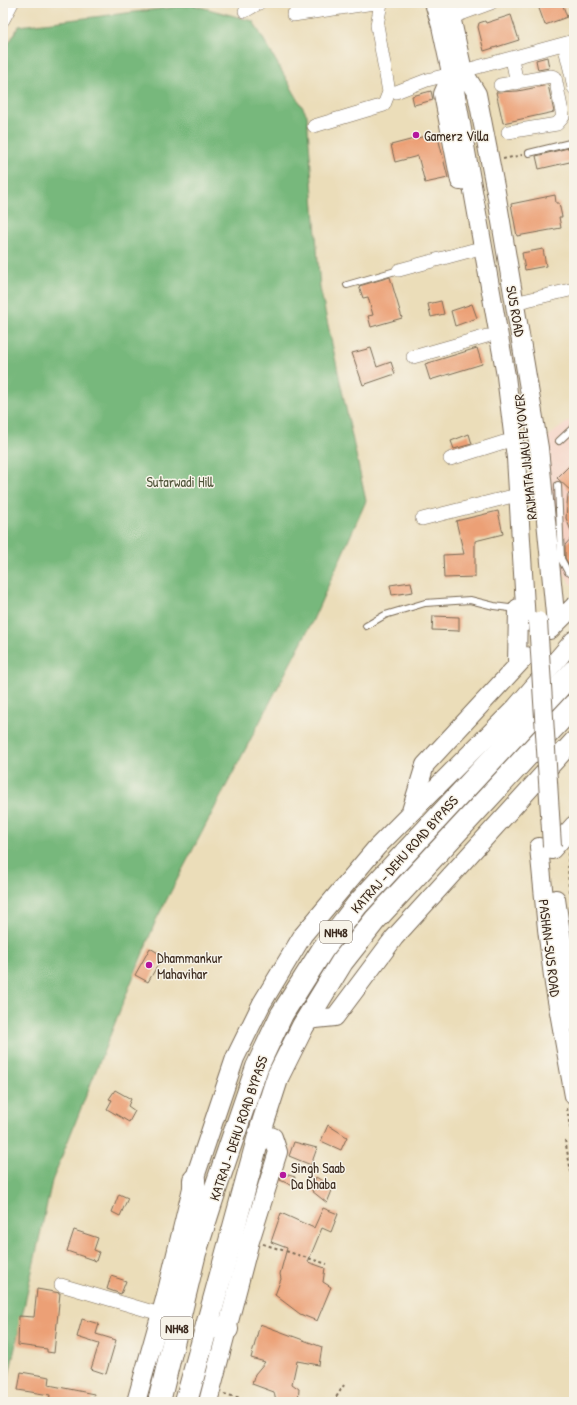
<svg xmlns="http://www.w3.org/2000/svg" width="577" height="1405" viewBox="0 0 577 1405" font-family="'Patrick Hand',sans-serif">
<rect width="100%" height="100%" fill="#f7f3e8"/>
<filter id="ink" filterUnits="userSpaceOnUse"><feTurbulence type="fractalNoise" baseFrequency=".025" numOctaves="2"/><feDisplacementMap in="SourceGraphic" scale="8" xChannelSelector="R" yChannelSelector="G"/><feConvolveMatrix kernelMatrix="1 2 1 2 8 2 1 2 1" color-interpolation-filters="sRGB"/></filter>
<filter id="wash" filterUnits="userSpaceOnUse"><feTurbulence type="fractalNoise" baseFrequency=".012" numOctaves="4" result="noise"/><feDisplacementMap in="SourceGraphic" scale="16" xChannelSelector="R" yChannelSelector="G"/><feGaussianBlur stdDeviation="0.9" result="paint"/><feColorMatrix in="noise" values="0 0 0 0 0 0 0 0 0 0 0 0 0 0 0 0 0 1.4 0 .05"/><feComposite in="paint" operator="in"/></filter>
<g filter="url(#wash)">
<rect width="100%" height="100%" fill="#ebddb9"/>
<path fill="#f6d2c4" d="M574 417V585L571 584 562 570 542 441Z"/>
<path fill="#77b87b" stroke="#59714c" d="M193 5 253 21 307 115 320 288 366 501 312 622 156 920 52 1181 3 1402V53L19 26Z"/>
<g id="blocks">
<path fill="#eca076" d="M537 3H562L567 17 545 25Z
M511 15 519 40 484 51 478 27 479 23 485 21 486 23Z
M547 57 549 68 538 70 536 60Z
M548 85 554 112 503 123 496 92 518 91Z
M431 91 433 100 414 105 412 96Z
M437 133 448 178 425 183 418 156 395 162 391 145Z
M572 147 574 161 539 169 536 156Z
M555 195 556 203H559L562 217H559L561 228 517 236 511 204Z
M543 249 546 266 525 270 522 253Z
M390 277 402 318 371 327 368 316 373 315 368 297 363 298 359 286Z
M441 301 444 314 431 317 428 304Z
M472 304 477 318 455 326 451 311Z
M371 348 377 367 391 362 395 374 363 385 352 353Z
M477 348 482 364 430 380 425 364Z
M469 434 472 444 454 449 451 441Z
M574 461V494L557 478Z
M568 494H574V570L571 569 565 558V545L573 536 566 518Z
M498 511 503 534 475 541V577L444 578 443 555 464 554 456 521Z
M411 582 413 592 392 595 390 585Z
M433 616 459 617V631L432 630Z
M150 948 163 956 148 982 135 975Z
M115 1090 131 1099 128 1106 135 1111 129 1122 107 1109 112 1100 109 1099Z
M328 1125 347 1137 341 1150 321 1141Z
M294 1142 317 1148 311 1165 289 1156Z
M282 1173 295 1177 293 1186 280 1180Z
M316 1177 333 1188 327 1203 312 1191Z
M119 1194 128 1198 120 1216 112 1212Z
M323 1208 338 1214 331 1232 322 1228 308 1262 325 1268 323 1282 331 1287 317 1321 300 1314 275 1295 281 1279 280 1274 287 1248 271 1242 281 1213 314 1228Z
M74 1230 98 1238 94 1250 99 1252 96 1261 67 1251Z
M111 1276 126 1281 121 1294 107 1289Z
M37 1289 60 1293 54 1353 47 1352V1349L18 1345 19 1316 34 1317Z
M82 1319 99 1324 96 1334 116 1340 106 1374 91 1369 99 1344 77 1337Z
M260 1324 322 1347 319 1365 297 1361 292 1384 299 1389 298 1402H276L274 1392 252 1384 255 1374 265 1362 251 1358Z
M21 1372 50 1377 49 1385 94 1394 92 1402 64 1400V1402H49L50 1395 18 1390Z"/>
</g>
</g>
<g filter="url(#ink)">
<use href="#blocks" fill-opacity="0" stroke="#796954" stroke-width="1"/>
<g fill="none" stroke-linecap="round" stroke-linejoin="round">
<g stroke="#796954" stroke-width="8">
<path id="lane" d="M529 153 574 142
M347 285 399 270
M559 441 574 427
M558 485 561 559 568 572 574 575
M366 626 385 615 425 603 470 600 494 606 517 609"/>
</g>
<g stroke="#796954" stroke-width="14">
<path id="street" d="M245 11 259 3
M293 15 374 3
M453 17 491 3
M3 20 12 3
M564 44 571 73H574
M512 59 517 83
M463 71 574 41
M571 73 574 88
M500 85 551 76 555 77 563 117 557 124 508 132
M396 92 427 80 451 74
M314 126 384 105 389 92 377 25 381 3
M399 270 473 250
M514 303 574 289
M413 357 487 336
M450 459 504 442
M422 519 509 497
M61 1285 160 1314"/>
</g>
<g stroke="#796954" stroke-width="20">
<path id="secondary" d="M434 3 441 26 457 101 506 376 516 458 526 622
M448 3 463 71 477 94 496 192 539 448 556 624
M449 80 443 94 460 181
M550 630 574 606
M517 665 518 608
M411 811 425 765 526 656
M539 847 547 929 554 984 574 1096
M552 850 574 825
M556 899 574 1021
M306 1020 335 1017 394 938 574 740
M136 1402 165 1299 194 1180 235 1058 262 1003 303 935 377 847 516 707 574 640
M208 1402 250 1241 278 1152 273 1137 260 1132"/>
</g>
<g stroke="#796954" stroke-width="24">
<path id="highway" d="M194 1180 195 1234
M207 1325 227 1329
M159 1402 195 1253 216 1187 257 1067 282 1014 323 949 357 905 574 671
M186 1402 260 1132 278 1076 303 1026 342 962 375 920 574 705"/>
</g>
<path stroke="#796954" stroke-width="2" stroke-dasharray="3 3" stroke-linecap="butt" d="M503 159 522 155
M568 853 569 893
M572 903V865L574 854
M567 1108 574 1152
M565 1140 574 1187
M263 1244 327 1264
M224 1394 257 1402
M333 1402 344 1385"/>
<use href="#lane" stroke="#fff" stroke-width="6"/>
<use href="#street" stroke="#fff" stroke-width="13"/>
<use href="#secondary" stroke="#fff" stroke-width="18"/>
<use href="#highway" stroke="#fff" stroke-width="22"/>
<g stroke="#796954" stroke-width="20" stroke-linecap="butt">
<path id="secondary-bridge" d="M538 621 552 846"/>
</g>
<use href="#secondary-bridge" stroke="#fff" stroke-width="18"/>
</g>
</g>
<g fill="#b5179e" stroke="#f7f3e8" stroke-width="1.5">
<circle cx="416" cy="135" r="4"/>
<circle cx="149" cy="965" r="4"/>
<circle cx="283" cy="1175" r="4"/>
</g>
<g text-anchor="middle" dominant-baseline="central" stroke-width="3" stroke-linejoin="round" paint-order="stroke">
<g fill="#f7f3e8" stroke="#73665b" stroke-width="1">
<rect x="320" y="921" width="32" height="22" rx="3"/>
<rect x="161" y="1317" width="32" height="22" rx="3"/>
</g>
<g font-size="13" font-weight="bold" fill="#3b2a1e">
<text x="336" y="932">NH48</text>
<text x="177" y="1328">NH48</text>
</g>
<g font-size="14" fill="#3b2a1e" stroke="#f7f3e8" text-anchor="start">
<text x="424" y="135">Gamerz Villa</text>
<text x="157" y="957">Dhammankur<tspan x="157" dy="16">Mahavihar</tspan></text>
<text x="291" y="1167">Singh Saab<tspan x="291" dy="16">Da Dhaba</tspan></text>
</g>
<g font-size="14" fill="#3b2a1e" stroke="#f7f3e8">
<text transform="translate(516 311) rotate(80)">SUS ROAD</text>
<text transform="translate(525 457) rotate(-96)">RAJMATA JIJAU FLYOVER</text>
<text transform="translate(404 854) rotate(-48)">KATRAJ - DEHU ROAD BYPASS</text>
<text transform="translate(550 948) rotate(83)">PASHAN-SUS ROAD</text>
<text transform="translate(238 1128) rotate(-71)">KATRAJ - DEHU ROAD BYPASS</text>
</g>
<g font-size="14" fill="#51563b" stroke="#f7f3e8">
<text x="180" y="481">Sutarwadi Hill</text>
</g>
</g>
<rect width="577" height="1405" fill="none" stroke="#f7f3e8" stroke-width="16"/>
</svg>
